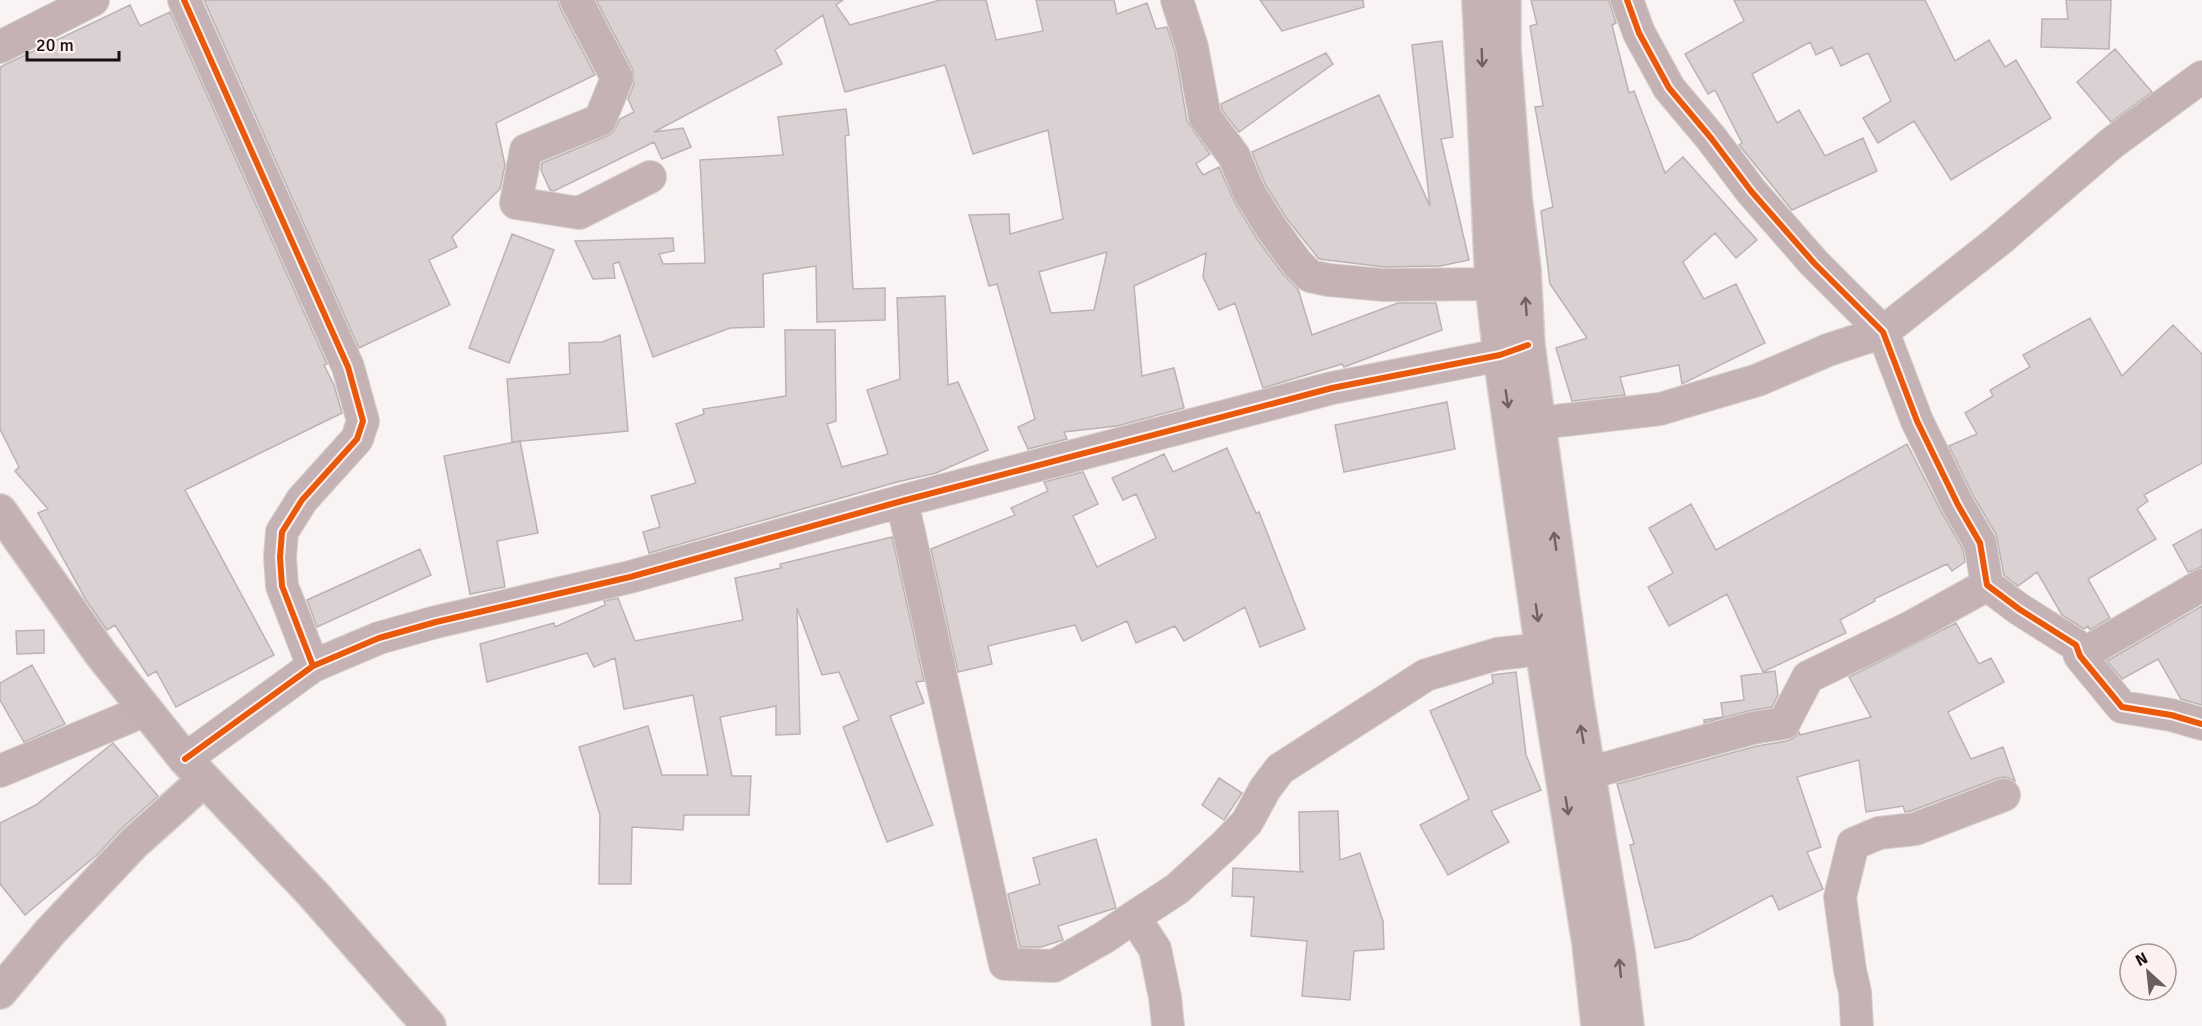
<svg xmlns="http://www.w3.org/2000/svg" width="2202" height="1026" viewBox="0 0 2202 1026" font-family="Signika,sans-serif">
<rect width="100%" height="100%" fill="#faf3f4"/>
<path fill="#dbd1d2" stroke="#bbb2b3" stroke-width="1.5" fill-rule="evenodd" d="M204 0H558L560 8 595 75 496 123 505 165 500 189 452 237 457 247 429 260 450 305 359 348Z
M596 0H843L836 5 850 25 940 0H986L996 40 1043 31 1036 0H1114L1117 14 1147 3 1156 29 1167 27 1175 51 1187 121 1210 154 1196 164 1203 175 1219 167 1234 201 1257 239 1283 274 1298 289 1312 335 1398 303H1436L1442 330 1344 367 1342 364 1263 388 1235 303 1219 310 1203 277 1206 253 1134 286 1142 376 1174 368 1184 408 1117 426 1064 432 1067 439 1028 449 1018 427 1035 419 997 284 989 286 969 215 1009 214 1010 234 1063 219 1048 130 973 154 945 65 845 92 823 15 775 50 782 64 654 132 683 128 691 147 662 159 654 142 554 191 550 190 541 170 542 163 607 136 613 132 620 119 634 112 628 99 634 84 633 70ZM1107 252 1094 310 1051 313 1039 272Z
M1260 0H1363L1364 7 1282 31Z
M1531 0H1609L1616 23 1612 25 1629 93 1634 91 1665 173 1683 157 1757 240 1736 258 1715 233 1683 262 1704 299 1736 284 1765 343 1682 384 1679 365 1620 377 1625 395 1572 401 1556 348 1587 338 1550 284 1541 211 1553 207 1535 107 1543 106 1530 26 1537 24Z
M1734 0H1925L1955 61 1989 40 2005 67 2016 60 2051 118 1951 180 1914 121 1878 143 1863 118 1891 101 1868 53 1841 66 1832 47 1816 55 1810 42 1752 74 1777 123 1799 110 1825 156 1863 138 1877 171 1792 210 1739 145 1742 143 1715 90 1708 94 1685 54 1744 21Z
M2066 0H2111L2109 49 2041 47 2042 19H2068Z
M130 5 140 26 170 12 327 364 324 365 334 385 342 413 185 490 274 655 176 707 156 671 148 676 115 625 107 630 86 600 38 513 48 509 15 471 19 467 0 429V67Z
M1442 41 1453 137 1441 139 1469 260 1440 266 1385 267 1319 259 1287 219 1265 184 1252 152 1379 95 1430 206 1412 45Z
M2115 49 2152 92 2111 122 2077 82Z
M1326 53 1333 64 1239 132 1222 110 1221 104Z
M846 109 849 135 845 136 853 289 885 288V320L817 322 816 266 763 274 764 327 730 328 653 357 619 262 613 264 615 278 593 279 575 241 673 238 674 251 659 254 663 264 705 263 700 160 783 155 778 117Z
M512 234 554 250 509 363 469 348Z
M945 296 948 385 958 382 988 450 936 473 897 482 649 553 643 532 660 527 651 496 696 483 676 424 704 414 703 409 786 396 785 330H835L836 421 827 424 842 467 888 454 867 390 900 379 897 298Z
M2090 318 2122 376 2173 325 2202 354V463L2144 495 2148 501 2137 509 2156 539 2088 579 2110 618 2090 630 2088 626 2084 629 2062 615 2037 572 2018 586 2004 575 1996 534 1974 497 1949 446 1977 434 1965 413 1993 396 1990 390 2030 367 2023 355Z
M620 335 628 431 512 442 507 379 570 374 569 343 602 342Z
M1447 402 1455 449 1344 472 1335 425Z
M520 441 538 533 497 541 505 587 470 594 444 456Z
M1907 444 1942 513 1963 549 1965 562 1952 571 1947 564 1874 599 1875 601 1840 620 1846 633 1763 672 1727 594 1669 626 1648 587 1673 573 1649 528 1691 504 1716 550Z
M1227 448 1256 513 1259 512 1305 629 1260 647 1245 607 1184 641 1175 626 1136 643 1127 621 1082 641 1075 625 988 646 992 664 958 672 931 549 1015 515 1011 508 1048 491 1044 482 1083 472 1098 504 1073 516 1097 567 1156 538 1136 494 1123 500 1112 478 1164 454 1173 472Z
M2202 529V567L2188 572 2173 545Z
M892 537 924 681 916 682 924 703 890 716 933 825 887 842 843 727 859 720 839 672 822 675 797 608 800 734 776 735V706L720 717 732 776H751L749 815H684L683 830 632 827 631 884H599L600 815 579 747 648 726 662 775H708L693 695 624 709 615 658 594 667 587 653 487 682 480 644 554 623 555 627 605 605 604 601 618 598 635 641 743 620 735 578 781 568 780 564Z
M420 549 431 575 317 627 307 600Z
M2202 606V705L2181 699 2158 659 2122 679 2107 661Z
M1956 623 1979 664 1991 658 2004 682 1948 712 1971 759 2003 747 2015 781 2006 777 1998 778 1911 811 1905 812 1903 806 1866 812 1859 760 1797 777 1821 847 1807 852 1823 889 1779 910 1772 895 1690 939 1655 948 1630 845 1634 844 1617 784 1757 746 1787 741 1794 738 1799 732 1800 735 1871 717 1849 677Z
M44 630V653L17 654 16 631Z
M32 665 65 724 24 742 0 700V683Z
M1775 671 1778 695 1772 707 1748 711 1704 723V720L1723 717 1721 703 1744 700 1741 676Z
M1516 672 1526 755 1541 790 1491 811 1509 842 1448 875 1420 825 1469 799 1430 711 1493 683 1492 675Z
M113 743 158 796 121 829 98 854 25 915 0 884V823L36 805Z
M1219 778 1242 793 1224 820 1202 805Z
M1338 811 1340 860 1360 853 1383 921 1384 949 1354 951 1350 1000 1302 996 1307 941 1251 936 1254 897 1232 896 1233 868 1304 872 1300 870 1299 812Z
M1096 839 1116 908 1058 926 1063 940 1041 947H1020L1008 894 1040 884 1033 858Z"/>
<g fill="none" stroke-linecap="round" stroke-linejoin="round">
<g stroke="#d5d0d1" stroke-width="34">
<path id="street" d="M184 0 348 367 363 421 357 439 302 500 282 532 280 557 282 586 313 666
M576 0 617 78 600 120 526 150 516 203 579 213 650 177
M1177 0 1192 47 1205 117 1234 156 1249 192 1272 229 1297 263 1310 276 1329 280 1384 285 1492 284
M1627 0 1639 33 1669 88 1711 138 1751 191 1814 263 1883 332 1917 421 1958 505 1980 543 1987 585 2019 609 2076 645 2080 656 2122 707 2171 715 2202 724
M0 47 93 0
M1539 423 1660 409 1758 380 1828 350 1883 332 1998 241 2112 143 2202 77
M902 501 1005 964 1054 966 1105 937 1134 917 1155 949 1165 997 1168 1026
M2080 656 2202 585
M185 759 313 666 379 638 436 622 630 577 902 501 1332 388 1500 355 1524 346
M0 771 146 710
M1589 773 1753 728 1784 723 1808 677 1911 627 1987 585
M1134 917 1177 889 1226 844 1247 822 1265 789 1280 769 1426 675 1497 654 1542 649
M1857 1026 1855 992 1850 970 1840 897 1853 844 1879 833 1915 829 2004 795"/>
</g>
<g stroke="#d5d0d1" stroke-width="36">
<path id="secondary" d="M0 511 101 654 185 759 313 894 429 1026
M0 992 50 932 134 843 204 780"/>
</g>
<g stroke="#d5d0d1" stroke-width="36">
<path id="primary" d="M1479 0 1492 284 1500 355 1542 649 1589 944 1598 1026
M1504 0V49L1515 197 1524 269 1528 345 1577 703 1618 951 1627 1026"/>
</g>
<use href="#street" stroke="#c5b2b4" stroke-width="32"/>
<use href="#secondary" stroke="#c3b0b3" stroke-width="33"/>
<use href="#primary" stroke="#c4b2b5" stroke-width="33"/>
<g stroke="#fdf0f1" stroke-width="10">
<path id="cycleway" d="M184 0 348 367 363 421 357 439 302 500 282 532 280 557 282 586 313 666
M1627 0 1639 33 1669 88 1711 138 1751 191 1814 263 1883 332 1917 421 1958 505 1980 543 1987 585 2019 609 2076 645 2080 656 2122 707 2171 715 2202 724
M185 759 313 666 379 638 436 622 630 577 902 501 1332 388 1500 355 1528 345"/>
</g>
<use href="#cycleway" stroke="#e8590c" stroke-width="6"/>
</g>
<defs><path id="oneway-shaft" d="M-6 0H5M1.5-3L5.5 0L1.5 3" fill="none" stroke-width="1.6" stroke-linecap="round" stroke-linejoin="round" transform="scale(1.5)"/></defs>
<g stroke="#706163">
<use href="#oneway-shaft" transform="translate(1482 58) rotate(88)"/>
<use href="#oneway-shaft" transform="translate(1526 306) rotate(-94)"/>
<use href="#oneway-shaft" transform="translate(1507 399) rotate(81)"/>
<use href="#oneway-shaft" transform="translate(1555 541) rotate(-98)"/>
<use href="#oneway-shaft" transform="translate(1537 613) rotate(82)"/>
<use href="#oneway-shaft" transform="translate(1582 734) rotate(-100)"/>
<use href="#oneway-shaft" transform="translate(1567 806) rotate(81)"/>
<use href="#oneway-shaft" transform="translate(1620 968) rotate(-96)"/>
</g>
<g transform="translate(2148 972) rotate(333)"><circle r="28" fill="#fdf0f1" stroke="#a39697" stroke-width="1.5"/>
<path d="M0-4.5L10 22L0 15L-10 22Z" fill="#695f60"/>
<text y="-9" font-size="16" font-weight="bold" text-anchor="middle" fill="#1b1011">N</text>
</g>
<path d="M27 51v9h92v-9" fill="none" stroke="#1b1011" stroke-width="3"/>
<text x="36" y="51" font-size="18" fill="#1b1011" stroke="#fdf0f1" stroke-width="4.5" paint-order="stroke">20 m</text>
</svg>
